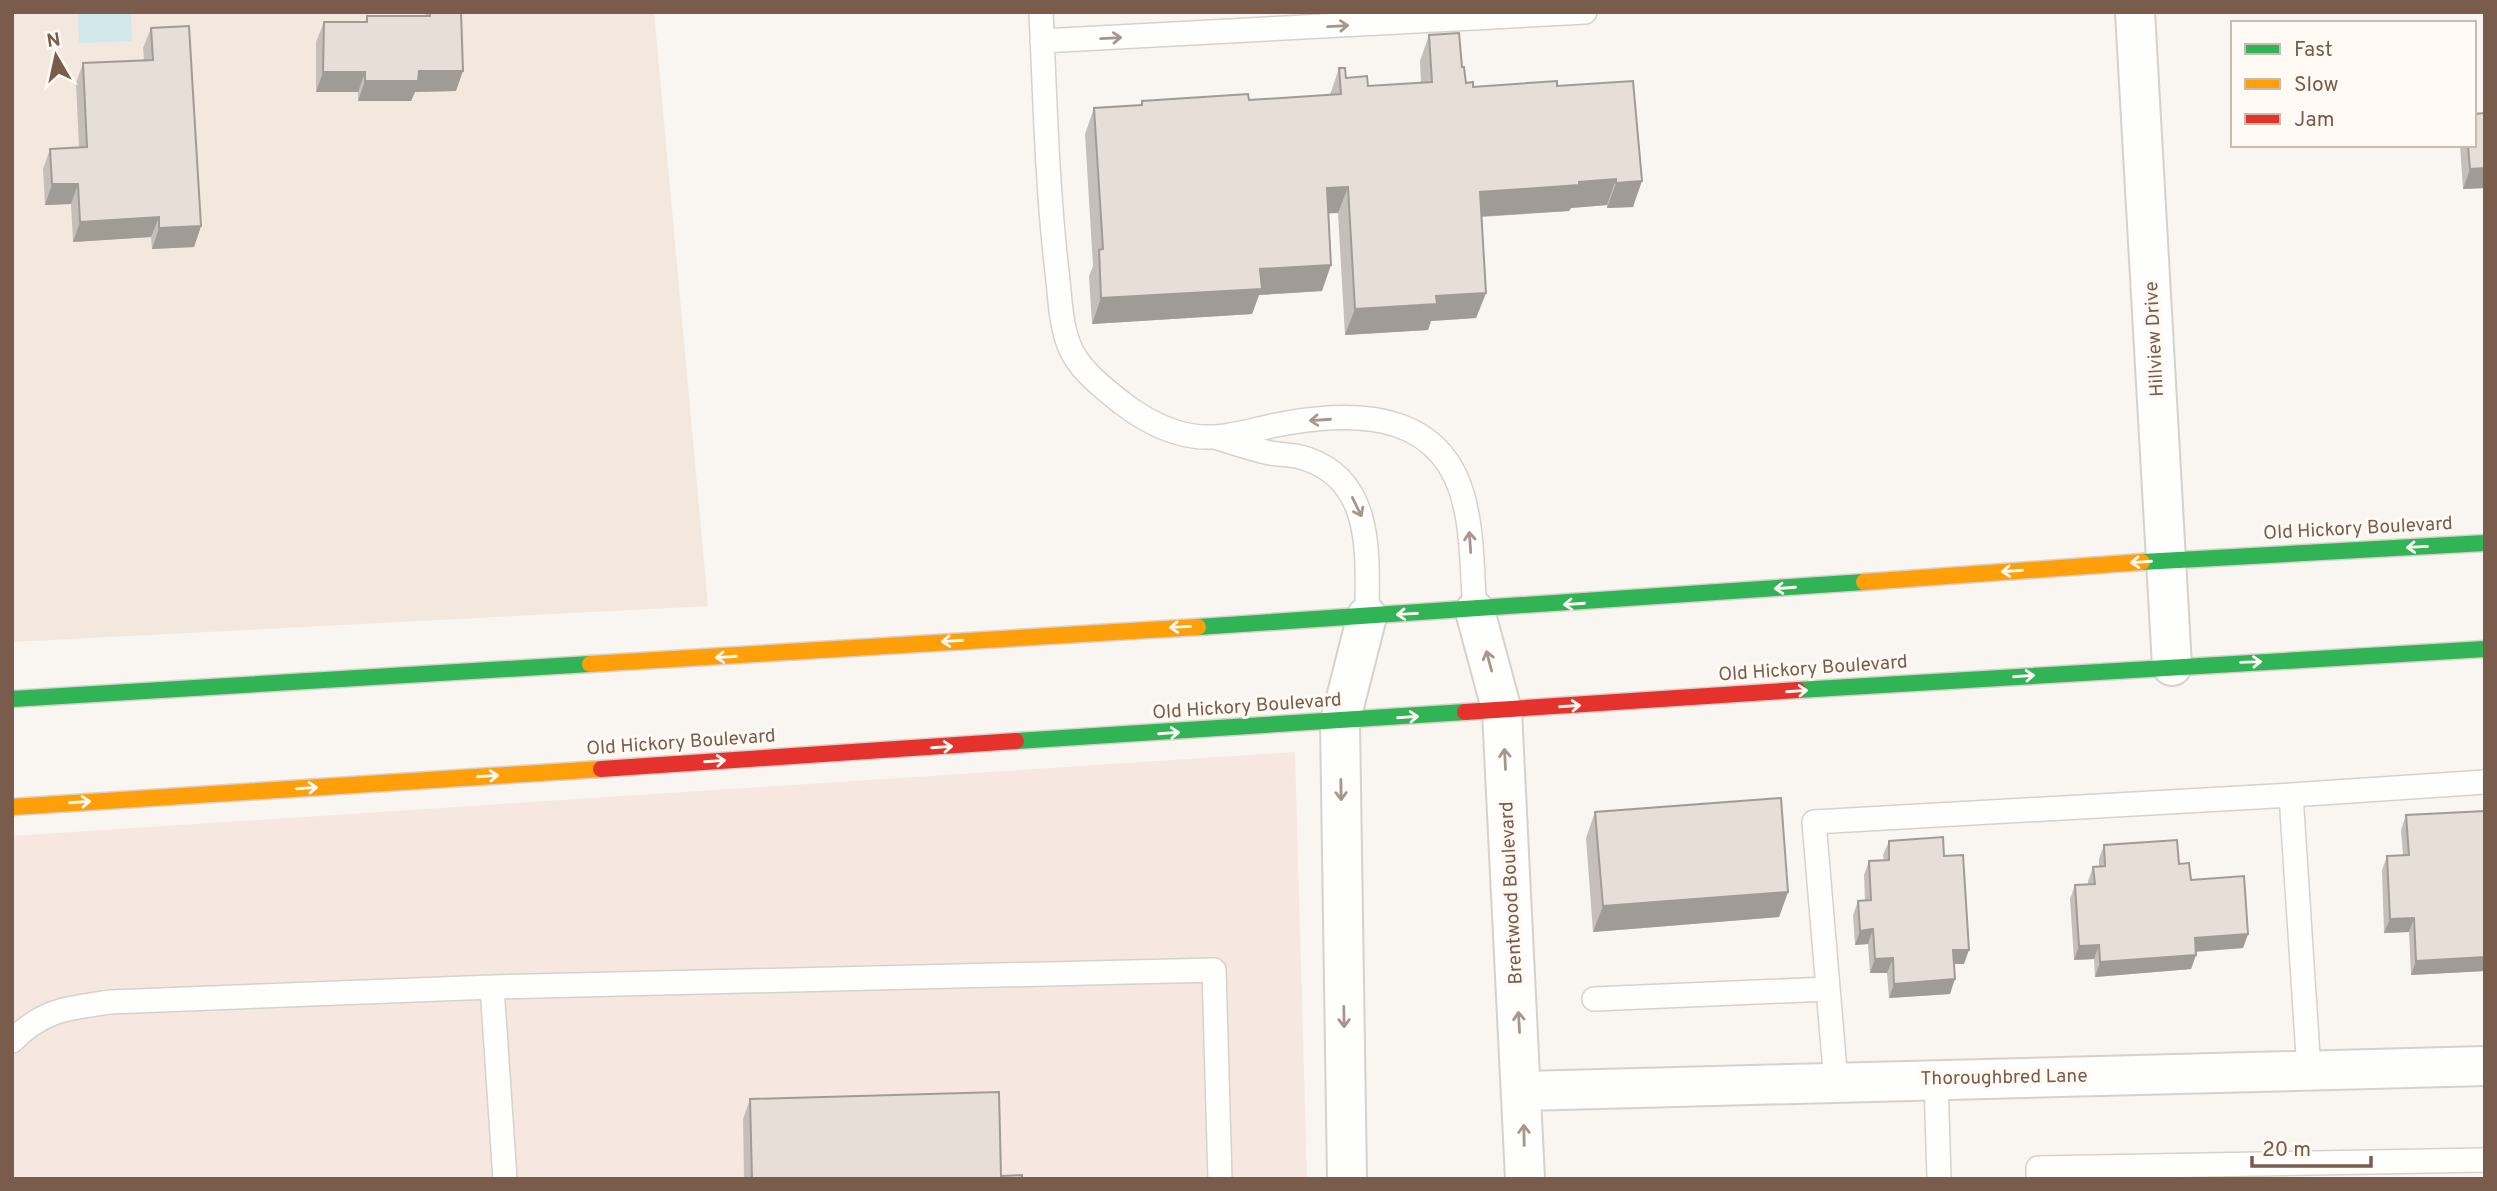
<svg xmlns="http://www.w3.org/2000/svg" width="2497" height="1191" viewBox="0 0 2497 1191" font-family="Overpass,sans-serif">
<rect width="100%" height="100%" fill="#f9f5f0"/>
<path fill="#f2e8de" d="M12 12H654L708 606 12 642Z"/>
<path fill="#f6e8e1" d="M1295 752 1307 1179H12V836Z"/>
<path fill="#d0e8ea" d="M131 12 132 41 79 43 78 13Z"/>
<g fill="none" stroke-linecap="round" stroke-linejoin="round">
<g stroke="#d7d1cb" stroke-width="26">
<path id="lane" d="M1041 12C1045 99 1047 186 1057 272 1060 295 1060 322 1069 345 1078 369 1102 387 1122 403 1143 419 1166 432 1193 436 1224 441 1256 428 1287 423 1363 410 1445 414 1465 505 1473 539 1472 576 1475 611
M1042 41 1585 12
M1218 438C1235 443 1252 449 1270 453 1282 455 1294 454 1307 459 1375 482 1367 558 1367 616
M492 987 505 1179
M1594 999 1828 989
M12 1041C44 1009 68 1008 110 1002L492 987 1214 970 1220 1179
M2309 1071 2291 795 2485 782
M1936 1080 1939 1179
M1836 1083 1814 822 2291 795
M2038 1179V1168L2485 1160"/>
</g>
<g stroke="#d7d1cb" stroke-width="42">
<path id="street" d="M2135 12 2172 666
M1475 611 1502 711 1525 1179
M1523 1091 2485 1066
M1347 1179 1340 722 1367 616"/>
</g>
<g stroke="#dad1cc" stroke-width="19">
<path id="fast" d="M2142 562 2485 543
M1198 627 1864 582
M1798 690 2485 649
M12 699 590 664
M1016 741 1465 712"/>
</g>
<g stroke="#dad1cc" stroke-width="19">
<path id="slow" d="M1864 582 2142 562
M590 664 1198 627
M12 807 601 769"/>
</g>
<g stroke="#dad1cc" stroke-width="19">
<path id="jam" d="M1465 712 1798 690
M601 769 1016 741"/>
</g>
<use href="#lane" stroke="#fefefd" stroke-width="23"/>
<use href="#street" stroke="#fefefd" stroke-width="38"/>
<use href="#fast" stroke="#30b455" stroke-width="16"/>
<use href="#slow" stroke="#ff9f0a" stroke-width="16"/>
<use href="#jam" stroke="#e5322d" stroke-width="16"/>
</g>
<path fill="#c6bfb9" d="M426 12H461L456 91 415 92 411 101H358V92H316V42L324 22H365L367 16H425Z
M151 28 201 226 194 247 152 249 151 237 73 242 71 204 45 205 43 169 50 149 79 147 76 83 83 63 144 60 143 48Z
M1429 35 1462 67 1466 83 1473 87 1557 86 1633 207 1607 208V205L1571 208 1569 211 1482 217 1486 293 1476 318 1431 321 1428 330 1345 335 1338 213H1328L1322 291 1259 295 1252 314 1092 324 1089 276 1093 266 1085 134 1094 108 1140 105 1142 101 1249 100 1330 95 1339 68 1346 78 1368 86 1421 83 1420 61Z
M2485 113V188L2463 189 2460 145H2474Z
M2485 811V971L2411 975 2409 932 2384 933 2382 870 2387 856 2403 855 2401 830 2406 815Z
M1595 812 1788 892 1779 917 1593 932 1586 838Z
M1889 841 1944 856 1964 964H1954L1950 994 1889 998 1887 973H1870L1868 944 1855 945 1853 915 1858 901 1865 900 1864 875 1869 861 1884 860 1883 855Z
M2104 845 2179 864 2191 880 2248 934 2243 948 2195 952 2196 955 2191 969 2095 977 2094 959 2074 960 2070 899 2075 885H2088V881L2093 867 2099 866V859Z
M750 1099 1001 1176 1022 1179H744L743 1119Z"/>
<path fill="#a19b96" d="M419 71H463L456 91 415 92 411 101H358L365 81Z
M323 72H365L358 92H316Z
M2485 168V188L2463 189 2470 169Z
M1616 179 1607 205 1571 208 1569 211 1471 217 1480 192Z
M1642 181 1633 207 1607 208 1616 183Z
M52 184H78L71 204 45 205Z
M1348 187 1338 213 1317 214 1327 188Z
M159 217 151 237 73 242 80 222Z
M201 226 194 247 152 249 159 228Z
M1331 265 1322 291 1259 295 1252 314 1092 324 1101 298 1260 269Z
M1486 293 1476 318 1431 321 1428 330 1345 335 1355 309 1436 296Z
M1788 892 1779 917 1593 932 1603 906Z
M2414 918 2409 932 2384 933 2390 919Z
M1873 929 1868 944 1855 945 1860 931Z
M2248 934 2243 948 2189 952 2195 938Z
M2099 945 2094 959 2074 960 2079 946Z
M1953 950H1969L1964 964H1948Z
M2196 955 2191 969 2095 977 2100 962Z
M2485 957V971L2411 975 2416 961Z
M1893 958 1887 973H1870L1875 959Z
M1955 979 1950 994 1889 998 1894 984Z"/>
<path fill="#e6ded7" stroke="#a19b96" stroke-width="2" d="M430 12H461L463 71H419L418 81H365V72H323L324 22H367V16H430Z
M189 26 201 226 159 228V217L80 222 78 184H52L50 149 87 147 83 63 153 60 151 28Z
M1459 33 1462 67H1464L1466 83 1473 82V87L1557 81V86L1633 81 1642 181 1616 183V179L1579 182V185L1480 192 1486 293 1436 296 1437 304 1355 309 1348 187 1327 188 1331 265 1260 269 1262 289 1101 298 1099 250 1103 249 1094 108 1142 105V101L1248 94 1249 100 1341 94 1339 68H1345L1346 78 1367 76 1368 86 1432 82 1429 35Z
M2485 113V168L2470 169 2468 145H2474V114Z
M1781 798 1788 892 1603 906 1595 812Z
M2485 811V957L2416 961 2414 918 2390 919 2387 856 2409 855 2406 815Z
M1943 837 1944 856 1963 855 1969 950H1953L1955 979 1894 984 1893 958 1875 959 1873 929 1860 931 1858 901 1871 900 1869 861 1889 860V841Z
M2177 840 2179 864 2189 863 2191 880 2244 876 2248 934 2195 938 2196 955 2100 962 2099 945 2079 946 2075 885 2095 884 2093 867 2105 866 2104 845Z
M999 1092 1001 1176 1022 1175V1179H752L750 1099Z"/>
<defs><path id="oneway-shaft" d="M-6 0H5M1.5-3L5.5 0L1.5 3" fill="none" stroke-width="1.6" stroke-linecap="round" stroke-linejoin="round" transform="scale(1.75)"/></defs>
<g stroke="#a8958b">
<use href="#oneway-shaft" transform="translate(1338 26) rotate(-3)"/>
<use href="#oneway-shaft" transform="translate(1111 38) rotate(-3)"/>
<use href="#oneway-shaft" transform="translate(1320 420) rotate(176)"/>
<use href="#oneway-shaft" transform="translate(1357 507) rotate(64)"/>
<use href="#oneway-shaft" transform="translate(1470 542) rotate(-94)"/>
<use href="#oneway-shaft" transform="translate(1489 661) rotate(-105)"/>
<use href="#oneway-shaft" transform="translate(1505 759) rotate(-93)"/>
<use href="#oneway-shaft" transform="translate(1341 790) rotate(89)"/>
<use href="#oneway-shaft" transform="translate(1344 1017) rotate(89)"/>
<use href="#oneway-shaft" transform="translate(1519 1022) rotate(-93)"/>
<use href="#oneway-shaft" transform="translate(1524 1135) rotate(-91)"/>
</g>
<g stroke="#fffaf3">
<use href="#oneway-shaft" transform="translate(2417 547) rotate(177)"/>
<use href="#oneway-shaft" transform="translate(2141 562) rotate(176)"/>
<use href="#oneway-shaft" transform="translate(2012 571) rotate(176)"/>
<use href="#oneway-shaft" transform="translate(1785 588) rotate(176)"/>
<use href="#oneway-shaft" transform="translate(1574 604) rotate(176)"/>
<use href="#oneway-shaft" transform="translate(1407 614) rotate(177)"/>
<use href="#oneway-shaft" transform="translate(1180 627) rotate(177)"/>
<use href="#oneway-shaft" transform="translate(952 641) rotate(176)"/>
<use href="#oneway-shaft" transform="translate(726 657) rotate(176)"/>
<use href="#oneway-shaft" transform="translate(2251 662) rotate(-2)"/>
<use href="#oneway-shaft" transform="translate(2024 676) rotate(-4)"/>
<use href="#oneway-shaft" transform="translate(1797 691) rotate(-4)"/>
<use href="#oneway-shaft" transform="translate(1570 706) rotate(-4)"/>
<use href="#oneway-shaft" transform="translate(1408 717) rotate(-4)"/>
<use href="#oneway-shaft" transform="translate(1169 733) rotate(-4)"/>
<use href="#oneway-shaft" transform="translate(942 747) rotate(-4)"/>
<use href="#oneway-shaft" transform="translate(715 761) rotate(-4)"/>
<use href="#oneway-shaft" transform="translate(488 776) rotate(-4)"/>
<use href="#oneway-shaft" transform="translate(307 788) rotate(-4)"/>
<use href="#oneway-shaft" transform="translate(80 802) rotate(-4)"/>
</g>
<g text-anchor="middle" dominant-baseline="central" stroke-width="6" stroke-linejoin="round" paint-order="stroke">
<g font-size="19" fill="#7a5c4d" stroke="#fffaf3">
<text transform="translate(2155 339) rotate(-93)">Hillview Drive</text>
<text transform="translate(2358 529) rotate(-3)">Old Hickory Boulevard</text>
<text transform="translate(1813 669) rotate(-4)">Old Hickory Boulevard</text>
<text transform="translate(1247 707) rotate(-4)">Old Hickory Boulevard</text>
<text transform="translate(681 743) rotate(-4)">Old Hickory Boulevard</text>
<text transform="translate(1512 893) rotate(-93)">Brentwood Boulevard</text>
<text transform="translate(2004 1078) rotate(-1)">Thoroughbred Lane</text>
</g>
</g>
<rect width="2497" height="1191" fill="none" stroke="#7a5c4d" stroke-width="28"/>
<rect x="2231" y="21" width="245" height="126" fill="#fffaf3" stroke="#cabbb1" stroke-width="2"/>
<rect x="2245" y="44" width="35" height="10" fill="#30b455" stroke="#cabbb1" stroke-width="2"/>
<text x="2294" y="56" font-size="21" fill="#7a5c4d">Fast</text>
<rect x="2245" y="79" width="35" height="10" fill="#ff9f0a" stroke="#cabbb1" stroke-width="2"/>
<text x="2294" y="91" font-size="21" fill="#7a5c4d">Slow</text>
<rect x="2245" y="114" width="35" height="10" fill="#e5322d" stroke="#cabbb1" stroke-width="2"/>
<text x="2294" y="126" font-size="21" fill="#7a5c4d">Jam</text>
<g transform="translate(56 56) rotate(351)" stroke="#fffaf3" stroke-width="5" paint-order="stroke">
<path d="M0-5L12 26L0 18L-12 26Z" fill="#7a5c4d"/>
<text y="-10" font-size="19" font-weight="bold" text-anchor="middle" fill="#7a5c4d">N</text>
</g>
<path d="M2252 1156v10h119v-10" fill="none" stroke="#7a5c4d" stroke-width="3.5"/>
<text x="2262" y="1156" font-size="21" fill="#7a5c4d" stroke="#fffaf3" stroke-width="5" paint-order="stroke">20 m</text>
</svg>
